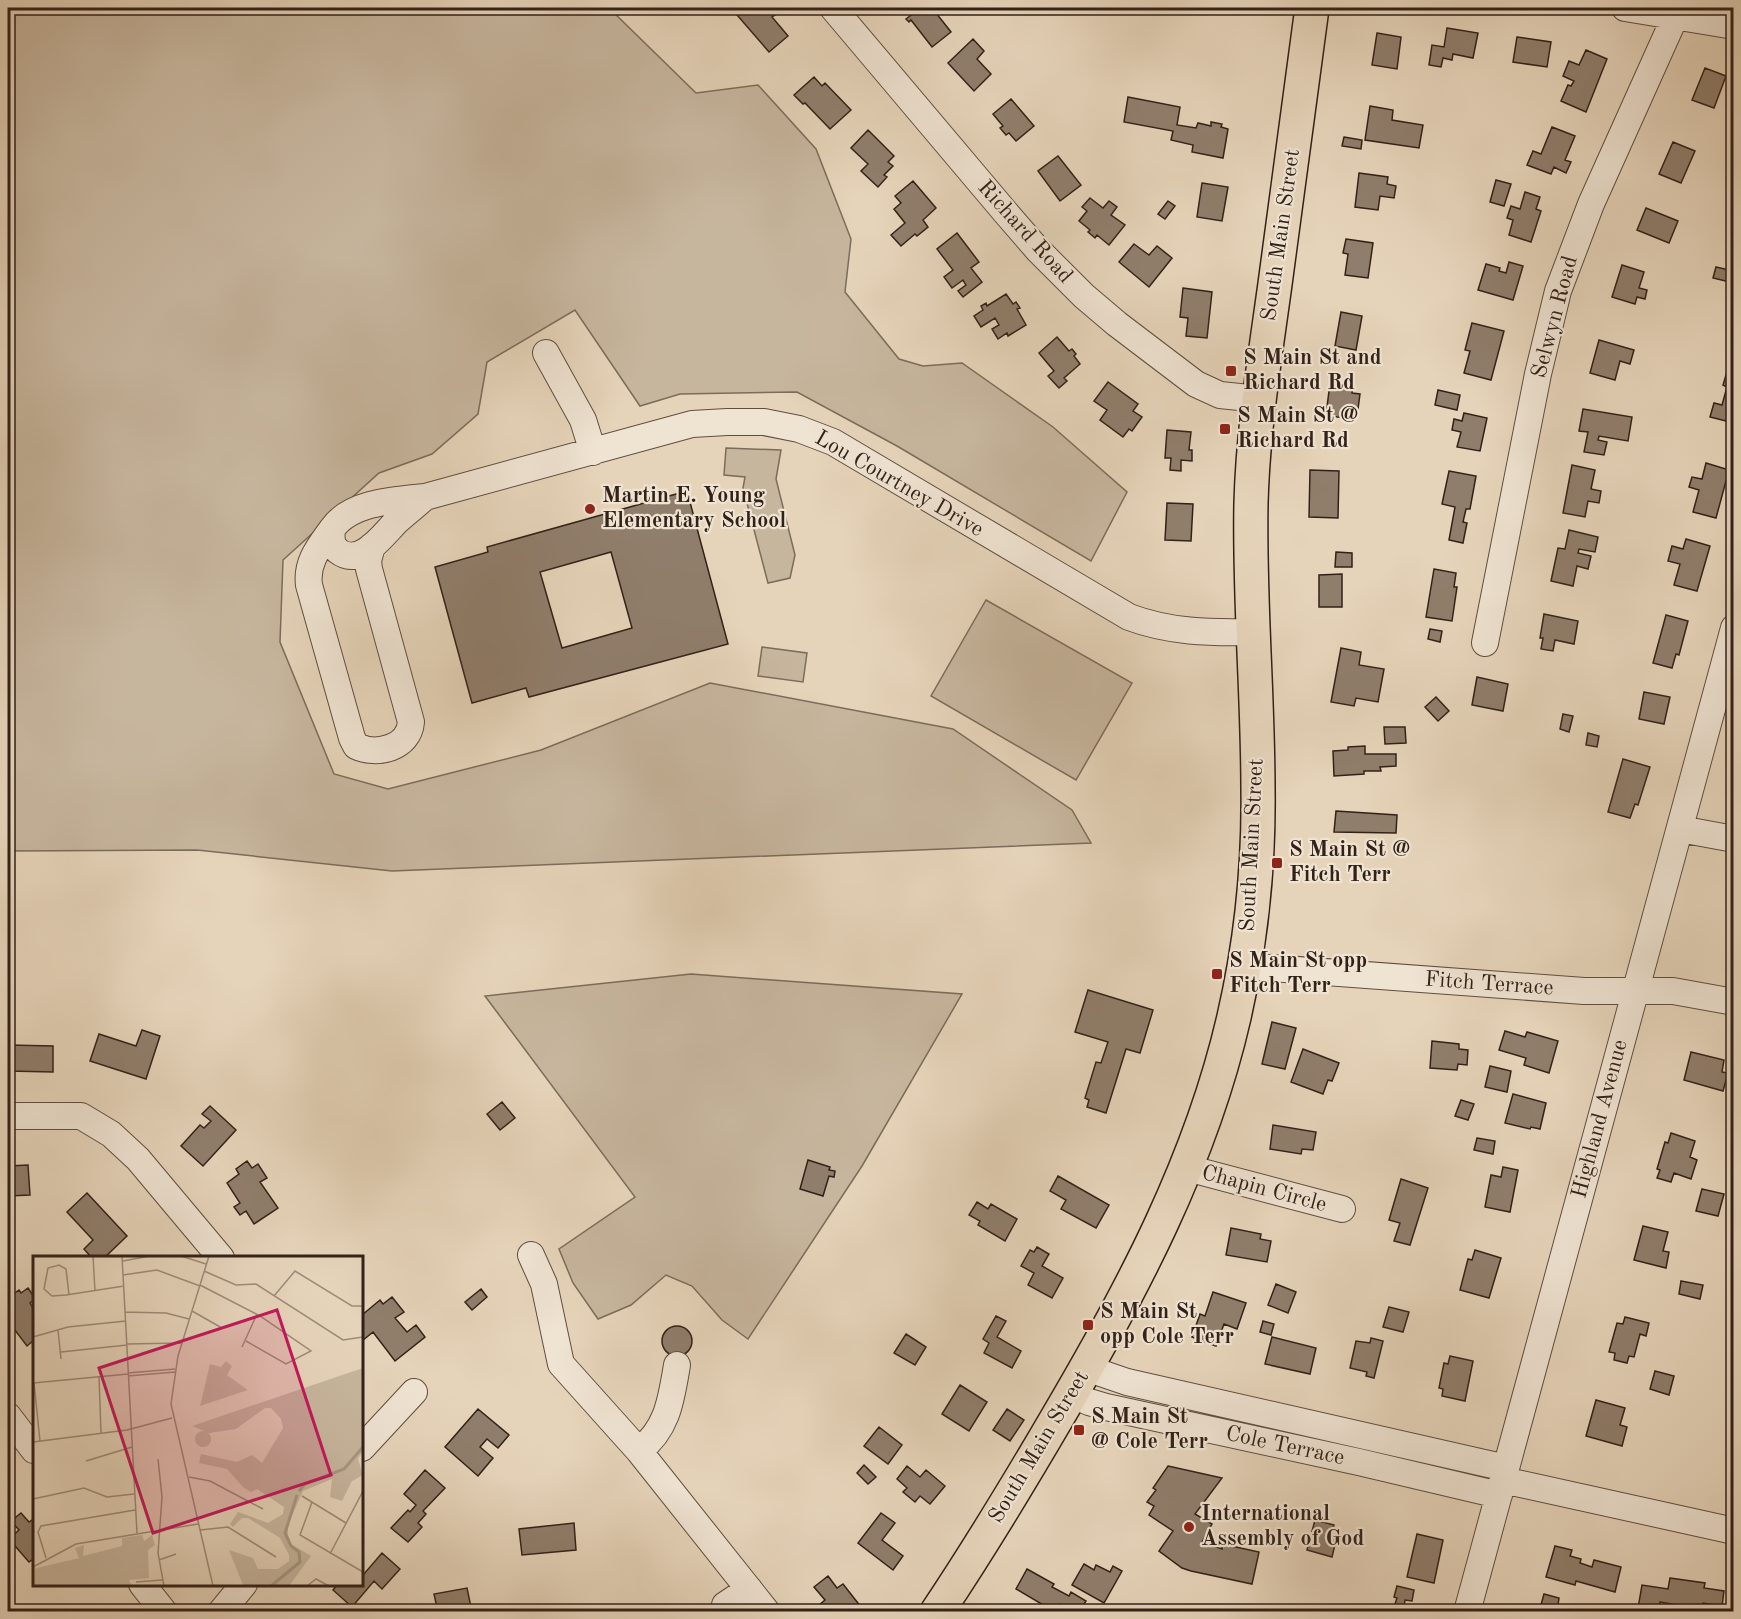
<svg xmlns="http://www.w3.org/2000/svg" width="1741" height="1619" viewBox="0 0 1741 1619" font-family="'Old Standard TT',serif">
<rect width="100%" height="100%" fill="#e6d4ba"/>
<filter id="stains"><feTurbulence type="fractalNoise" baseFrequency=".00333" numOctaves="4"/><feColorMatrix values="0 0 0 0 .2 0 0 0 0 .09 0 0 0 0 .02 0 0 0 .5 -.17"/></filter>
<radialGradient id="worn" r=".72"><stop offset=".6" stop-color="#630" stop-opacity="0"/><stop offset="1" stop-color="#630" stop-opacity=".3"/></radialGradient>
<path fill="#c7b69e" stroke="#7c6c5b" stroke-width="1.5" d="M8 8H609L696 93 758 85 816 149 851 239 845 292 899 359 923 366 962 363 1053 427 1127 492 1091 561 897 446 797 392 680 394 640 406 575 310 487 362 478 414 432 454 379 473 283 560 280 642 334 774 388 789 541 750 710 683 953 729 1072 810 1091 843 392 871 197 850 8 851Z
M726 448 781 450 776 479 795 555 790 578 768 583 743 488 745 477 724 475Z
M986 600 1132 683 1076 780 931 696Z
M762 647 807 653 803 682 758 676Z
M691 974 962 994 862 1166 748 1339 722 1320 692 1286 666 1275 631 1305 598 1319 573 1283 559 1249 635 1197 485 996Z"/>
<path fill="#907e6c" stroke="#322118" stroke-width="1.5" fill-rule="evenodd" d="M731 8H769L775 15 772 17 788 36 769 52Z
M920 8H943L936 13 951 32 932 47 911 20 909 22 906 19Z
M1447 28 1478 33 1473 58 1453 54 1452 60 1443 58 1441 67 1429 65 1432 45 1444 47Z
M1377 33 1401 37 1397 69 1372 65Z
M1517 37 1551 42 1547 67 1513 62Z
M973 39 984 51 977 59 991 74 974 91 948 63Z
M1586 50 1607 59 1586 112 1561 101 1568 85 1571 86 1574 81 1563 76 1569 61 1579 65Z
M1705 68 1726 76 1714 108 1692 100Z
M814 77 822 86 825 83 851 110 830 129 805 103 803 104 794 95Z
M1128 97 1180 107 1177 125 1196 128 1198 123 1211 126V122L1222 124 1221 127 1228 129 1223 158 1192 152 1193 145 1171 140 1173 131 1124 122Z
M1011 99 1034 126 1016 141 1009 133 1006 135 1000 128 1003 126 993 114Z
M1370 106 1393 110 1392 120 1423 125 1419 148 1365 140Z
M1552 127 1575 136 1565 160 1571 162 1566 173 1554 167 1551 174 1527 165 1533 151 1541 154Z
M868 130 894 156 888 162 893 166 884 175 887 177 878 187 861 171 868 164 851 148Z
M1344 137 1362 140 1361 149 1342 146Z
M1673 142 1695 151 1681 183 1659 174Z
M1058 156 1081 185 1060 201 1038 171Z
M1359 173 1388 177 1387 184 1396 186 1394 198 1380 196 1378 210 1355 207Z
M1496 180 1511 184 1504 206 1490 202Z
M913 181 936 208 923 220 928 227 917 236 915 234 901 246 891 235 905 223 894 209 901 203 895 196Z
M1202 183 1228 187 1222 221 1197 217Z
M1525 192 1540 197 1536 209 1541 211 1531 242 1509 235 1513 220 1507 218 1511 206 1520 209Z
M1090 198 1103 208 1109 201 1117 207 1111 215 1125 225 1109 245 1097 235 1095 238 1088 232 1090 230 1079 221 1087 211 1082 207Z
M1168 201 1175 206 1165 219 1158 214Z
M1646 208 1678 221 1669 243 1637 230Z
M957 233 979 262 971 268 982 282 963 297 958 291 966 285 963 280 952 288 944 277 953 270 937 249Z
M1346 239 1373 243 1368 278 1345 275 1348 254 1343 253Z
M1134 244 1149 255 1157 246 1172 258 1149 287 1119 262Z
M1509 262 1523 266 1513 300 1478 290 1486 264 1500 268 1499 271 1506 273Z
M1622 265 1644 272 1639 288 1647 290 1645 299 1637 297 1635 304 1612 297Z
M1716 267 1734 271V283L1713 278Z
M1183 288 1212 292 1207 338 1186 336 1188 318 1180 317Z
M1006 294 1013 304 1016 302 1020 308 1017 309 1026 325 1008 336 1007 333 998 339 992 329 999 325 995 318 981 327 974 316 983 310 981 306 986 303 987 306Z
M1341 312 1362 316 1356 350 1335 346Z
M1472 323 1504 331 1491 380 1464 373 1470 351 1465 350Z
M1057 337 1069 351 1072 349 1076 354 1074 356 1080 364 1064 378 1067 381 1059 388 1048 376 1054 371 1039 353Z
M1599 340 1634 350 1630 364 1620 361 1615 380 1590 373Z
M1727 372 1734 374V423L1710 417 1714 403 1722 405 1727 387 1723 385Z
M1108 382 1138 404 1133 411 1142 417 1132 431 1129 429 1123 437 1100 420 1107 410 1094 401Z
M1330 383 1353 386 1352 393 1360 394 1358 409 1350 408 1348 419 1326 415Z
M1438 390 1460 395 1457 410 1435 405Z
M1583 409 1632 417 1628 441 1599 436 1598 440 1607 442 1604 455 1584 452 1588 432 1579 431Z
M1464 413 1487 418 1480 451 1457 447 1461 432 1452 430 1454 419 1462 421Z
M1167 430 1191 432 1189 450H1192V461L1181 460V471L1170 470 1171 458H1165Z
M1706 463 1729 470 1716 518 1693 512 1699 490 1689 487 1692 477 1702 479Z
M1572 465 1595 470 1591 489 1601 491 1599 503 1588 501 1585 517 1563 513Z
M1310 470 1339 471 1338 518 1309 517Z
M1449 471 1476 476 1470 509H1466L1463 522 1467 523 1463 543 1449 540 1455 507 1442 504Z
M687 491 728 644 529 697 526 688 472 703 435 567 488 552 487 547ZM611 552 632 628 562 648 540 572Z
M1167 503 1193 504 1191 541 1165 540Z
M1569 530 1598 537 1595 552 1579 549 1578 553 1591 556 1588 569 1577 566 1573 586 1551 581 1558 548 1565 549Z
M1686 539 1710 546 1697 591 1674 585 1680 564 1668 561 1672 546 1683 549Z
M1336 552 1352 553V567H1335Z
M1434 569 1456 573 1454 587H1457L1452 621 1426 617Z
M1342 574V607H1319V575Z
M1544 614 1578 621 1574 644 1555 640 1553 651 1541 649 1543 638H1540Z
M1666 615 1688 621 1679 655 1676 654 1672 668 1653 663Z
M1430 629 1442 631 1440 642 1428 639Z
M1341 648 1361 652 1359 665 1384 669 1378 702 1356 698 1354 706 1331 702Z
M1477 677 1508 684 1503 711 1472 705Z
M1644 692 1670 697 1664 724 1639 719Z
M1436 697 1449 711 1438 721 1425 707Z
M1563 714 1573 716 1569 732 1560 729Z
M1384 727H1405L1406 743 1385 744Z
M1588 733 1599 736 1597 747 1586 745Z
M1365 746V754H1396V766L1380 767 1381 771H1364V774L1334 776 1333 751 1348 750V747Z
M1623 759 1650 767 1638 805 1635 804 1630 818 1608 812Z
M1336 811 1397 815 1396 833 1334 832Z
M1088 990 1153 1010 1140 1053 1126 1049 1106 1113 1087 1107 1089 1100 1085 1098 1096 1062 1101 1063 1108 1042 1075 1032Z
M1272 1022 1296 1028 1285 1069 1262 1064Z
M142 1030 160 1036 146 1079 90 1061 99 1034 136 1046Z
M1505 1031 1525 1037 1527 1032 1558 1041 1549 1073 1524 1065 1526 1058 1499 1050Z
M1432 1041 1459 1044V1049L1468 1050 1467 1065 1458 1064 1457 1070 1430 1068Z
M8 1045 53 1046V1072L8 1071Z
M1303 1049 1339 1063 1332 1081 1328 1080 1323 1094 1291 1082Z
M1691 1052 1724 1060 1722 1072 1728 1073 1723 1091 1684 1080Z
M1490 1066 1511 1071 1507 1092 1485 1087Z
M1513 1094 1546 1103 1540 1129 1531 1127 1530 1129 1505 1123Z
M1461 1100 1474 1104 1468 1120 1455 1116Z
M502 1102 515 1118 500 1130 487 1114Z
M210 1106 236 1130 203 1166 181 1146 200 1125 204 1128 211 1121 202 1114Z
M1273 1125 1316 1132 1313 1150 1302 1149 1301 1154 1270 1149Z
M1671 1133 1695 1141 1690 1157 1697 1160 1691 1179 1674 1173 1671 1182 1657 1178 1660 1170 1657 1169 1665 1142 1668 1143Z
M1477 1138 1495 1141 1493 1154 1474 1150Z
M808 1160 830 1167 829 1170 835 1171 834 1177 829 1176 823 1196 800 1189Z
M247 1161 252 1168 258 1164 267 1178 260 1182 278 1208 254 1224 246 1211 240 1215 234 1207 240 1203 227 1183 239 1174 236 1169Z
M28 1165 30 1195 8 1196V1166Z
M1503 1167 1518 1170 1510 1212 1485 1207 1491 1175 1501 1177Z
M1058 1176 1109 1205 1096 1228 1061 1209 1066 1200 1050 1191Z
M1401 1179 1428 1188 1410 1245 1394 1241 1400 1223 1389 1220Z
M1702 1189 1724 1194 1718 1216 1696 1211Z
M87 1193 127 1236 104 1258H92L84 1249 93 1240 67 1212Z
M977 1202 988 1209 991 1204 1017 1219 1005 1241 978 1225 980 1221 969 1215Z
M1643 1226 1668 1232 1663 1251 1669 1252 1666 1268 1634 1260Z
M1231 1228 1261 1234 1260 1239 1271 1241 1267 1262 1226 1255Z
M1037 1247 1049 1254 1042 1266 1063 1278 1052 1298 1028 1285 1034 1273 1021 1266 1030 1250 1034 1252Z
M1475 1250 1501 1258 1489 1298 1460 1290 1468 1259 1472 1260Z
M1681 1281 1703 1285 1700 1299 1679 1294Z
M1276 1284 1296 1292 1288 1313 1268 1305Z
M28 1288 34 1297V1300L30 1303 34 1310V1340L27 1346 8 1321V1298L19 1290 21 1293Z
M481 1289 487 1297 472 1310 465 1302Z
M1213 1292 1246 1303 1237 1329 1224 1324 1216 1346 1192 1337 1200 1314 1205 1316Z
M392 1297 404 1312 395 1318 407 1332 416 1325 425 1337 395 1361 373 1332 362 1341V1315L380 1300 383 1304Z
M1389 1307 1409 1312 1403 1332 1383 1327Z
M996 1316 1006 1321 997 1337 1021 1351 1012 1368 984 1353 989 1343 983 1339Z
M1625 1317 1649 1323 1646 1336 1640 1334 1634 1357 1629 1356 1627 1363 1614 1360 1615 1353 1609 1352 1617 1323 1623 1324Z
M1263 1321 1274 1324 1271 1335 1260 1332Z
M662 1341a15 15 0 1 1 30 0a15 15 0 1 1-30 0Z
M906 1334 926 1347 915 1365 894 1353Z
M1272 1337 1316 1348 1310 1374 1265 1364Z
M1371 1338 1383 1341 1374 1378 1366 1376 1367 1372 1350 1368 1356 1341 1370 1343Z
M1450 1356 1473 1361 1465 1401 1442 1396 1443 1389 1439 1388 1444 1363 1448 1364Z
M1655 1371 1674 1376 1669 1395 1650 1389Z
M960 1385 987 1402 969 1431 942 1414Z
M1596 1400 1625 1408 1620 1425 1627 1427 1622 1446 1586 1436Z
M478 1409 509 1435 498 1448 487 1439 480 1447 493 1458 478 1476 445 1447Z
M1007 1409 1024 1420 1010 1441 993 1430Z
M879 1427 902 1445 888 1464 864 1446Z
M864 1465 876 1477 868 1484 857 1473Z
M907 1466 920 1477 926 1470 945 1486 930 1504 920 1496 915 1502 903 1492 907 1488 897 1479Z
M1168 1466 1222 1478 1195 1514 1212 1524 1202 1542 1222 1549V1544L1259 1552 1252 1584 1191 1571 1182 1568 1159 1551 1173 1531 1149 1515 1154 1506 1147 1502 1156 1490 1153 1488Z
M425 1470 445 1488 423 1511 426 1514 418 1523 422 1527 408 1542 391 1528 408 1510 410 1512 416 1505 404 1494Z
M21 1513 29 1522 32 1520 34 1522V1562L32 1560 29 1562 9 1539 19 1530 11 1521Z
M881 1513 895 1523 882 1540 903 1556 893 1570 858 1543Z
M1315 1520 1334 1525 1331 1535 1337 1536 1332 1557 1307 1550Z
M574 1523 576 1550 522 1555 519 1529Z
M1417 1534 1443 1540 1434 1583 1407 1577Z
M1555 1546 1572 1550 1570 1556 1581 1559 1580 1563 1592 1567 1594 1560 1621 1567 1615 1592 1576 1581 1575 1585 1546 1577Z
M382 1553 400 1569 382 1589 374 1581 352 1607 333 1590 338 1584H362V1572L364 1574Z
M1084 1564 1094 1570 1096 1565 1110 1572 1113 1566 1122 1571 1104 1603 1072 1585Z
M1027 1569 1054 1584 1052 1587 1069 1596 1071 1592 1086 1601 1079 1612H1073L1060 1604 1055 1612 1016 1589Z
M828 1576 837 1588 843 1584 861 1607 855 1612H822L818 1606 825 1600 814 1587Z
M1670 1578 1705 1583 1704 1588 1724 1591 1722 1606 1703 1603 1702 1609 1660 1602 1658 1611 1638 1608 1642 1585 1668 1589Z
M1397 1586 1414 1590 1412 1601 1405 1600 1404 1607 1395 1604 1397 1598 1394 1597Z
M467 1588 472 1612H438L434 1594Z
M1544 1594 1559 1598 1558 1605 1568 1608 1567 1612H1539Z"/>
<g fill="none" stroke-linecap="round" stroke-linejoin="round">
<g stroke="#5f4e40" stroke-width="28">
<path id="minor" d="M833 8 1006 213 1038 250 1084 296 1117 324 1196 384 1220 395 1259 399
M1625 8 1734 26
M546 353 583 420 593 452
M425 497 692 424 727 422H764L799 429 833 442 1129 617C1169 632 1209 633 1252 632
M425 497C415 506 405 514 396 522 383 535 360 568 338 551 331 545 331 538 332 529 350 502 395 500 425 497Z
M332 529C319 547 306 562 309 585L352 738 356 746C377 756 409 748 411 722L369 569 368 561 372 546
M1485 643 1538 374 1558 291 1591 204 1679 8
M1680 829 1734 839
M1244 966 1584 991H1673L1734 1002
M8 1116H81L111 1134 138 1159 221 1258
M1187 1168 1342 1209
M531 1255 544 1284 561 1364 639 1451 767 1612
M1086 1368 1127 1382 1506 1468
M1071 1394 1089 1402 1106 1407 1359 1462 1499 1495
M8 1416 34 1450
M362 1448 414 1392
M639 1451C668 1428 671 1400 677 1365
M1503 1480 1734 1531
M142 1584 164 1612
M725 1605 749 1589
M221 1612 244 1584
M1467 1612 1734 628"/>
</g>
<g stroke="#322118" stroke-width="36">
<path id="major" d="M937 1612C979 1549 1019 1483 1057 1418 1132 1291 1201 1161 1234 1017 1251 943 1259 866 1258 790 1258 694 1249 599 1251 503 1253 429 1265 357 1275 284 1287 192 1300 100 1312 8"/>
</g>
<use href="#minor" stroke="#efe3d2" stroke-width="26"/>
<use href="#major" stroke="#e6d4ba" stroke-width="33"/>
</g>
<g fill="#8f2418" stroke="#efe3d2" stroke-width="2">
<rect x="1225" y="365" width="12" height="12" rx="3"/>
<rect x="1219" y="423" width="12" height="12" rx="3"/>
<circle cx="590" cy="509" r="6"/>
<rect x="1271" y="857" width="12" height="12" rx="3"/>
<rect x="1211" y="968" width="12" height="12" rx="3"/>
<rect x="1082" y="1319" width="12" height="12" rx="3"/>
<rect x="1073" y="1424" width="12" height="12" rx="3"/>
<circle cx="1189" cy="1527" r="6"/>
</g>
<g text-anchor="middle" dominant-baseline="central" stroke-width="4.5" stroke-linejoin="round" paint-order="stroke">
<g font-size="22" fill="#322118" stroke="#efe3d2">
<text transform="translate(1025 232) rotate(48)">Richard Road</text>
<text transform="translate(1281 235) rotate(-82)">South Main Street</text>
<text transform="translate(1555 317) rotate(-75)">Selwyn Road</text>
<text transform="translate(899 484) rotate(30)">Lou Courtney Drive</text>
<text transform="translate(1252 845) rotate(-87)">South Main Street</text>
<text transform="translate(1489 984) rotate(4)">Fitch Terrace</text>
<text transform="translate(1600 1119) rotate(-75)">Highland Avenue</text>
<text transform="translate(1264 1189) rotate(15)">Chapin Circle</text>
<text transform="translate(1285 1446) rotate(12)">Cole Terrace</text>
<text transform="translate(1039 1447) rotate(-59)">South Main Street</text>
</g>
<g font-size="22" font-weight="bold" fill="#322118" stroke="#efe3d2" text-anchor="start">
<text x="1243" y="358">S Main St and<tspan x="1243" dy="25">Richard Rd</tspan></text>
<text x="1237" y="416">S Main St @<tspan x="1237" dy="25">Richard Rd</tspan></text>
<text x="602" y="496">Martin E. Young<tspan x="602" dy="25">Elementary School</tspan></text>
<text x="1289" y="850">S Main St @<tspan x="1289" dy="25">Fitch Terr</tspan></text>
<text x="1229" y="961">S Main St opp<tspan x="1229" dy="25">Fitch Terr</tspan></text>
<text x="1100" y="1312">S Main St<tspan x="1100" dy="25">opp Cole Terr</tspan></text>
<text x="1091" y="1417">S Main St<tspan x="1091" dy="25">@ Cole Terr</tspan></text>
<text x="1201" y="1514">International<tspan x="1201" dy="25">Assembly of God</tspan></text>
</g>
</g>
<g transform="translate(33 1256)">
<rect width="330" height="330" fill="#e6d4ba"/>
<path d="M193 105 199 110 194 119 215 134 167 150 177 108 188 111ZM330 112V195L325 203 330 219 319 225 309 245 297 241 299 223 270 235 255 268V279L258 288 278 300 256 330 210 329 196 294 220 302 225 313H245L256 305V299L247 282 215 262H209L200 271 197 268 205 256 235 267 250 258 251 251 224 233 218 236 210 231 194 213 166 207 168 198 204 206 219 199 229 207 250 172 248 163 238 152H232L203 173 176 177 159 170ZM162 183a8 8 0 1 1 16 0a8 8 0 1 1-16 0ZM109 279 111 285 119 279 122 289 115 294 116 322 96 324 99 330H0V313L46 302 42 292 51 289 50 300 89 290V282Z" fill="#c7b69e"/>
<path fill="none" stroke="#a99783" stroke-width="3" d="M266 235 272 228 311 213 330 191M238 330 267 306 266 296 258 290 252 277 264 239"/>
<path fill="none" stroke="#9e8c79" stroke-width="1.5" d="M60 0 62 35M89 0 104 277M148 0 173 8M176 0 145 100 138 148 180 330M90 5 117 0M171 15 203 29 223 28 310 84 330 81M90 19 124 14 167 30M167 29 227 60 278 95 253 108 213 85M36 39 33 13 26 9 15 12 11 33 19 40 33 39 91 30M241 40 262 15 319 50H330M159 55 189 72M92 56 133 57 156 63M25 74 28 103M0 81 35 71 93 65M94 88 149 87M209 91 224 58M28 96 94 89M95 117 142 113M95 120 142 116M66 121 68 177M0 127 95 118M1 127 7 185M0 186 94 174 139 162M125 203 129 241 125 297 131 330M53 205 99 191M156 221 177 225 230 253M269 240 313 267M0 243 51 232 74 241 101 238M279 246 267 279 330 316M167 274 195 271 243 301M297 298 330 235M13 302 5 276 8 270 102 254M126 304 143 298M0 311 43 288 165 268M103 326 129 324M274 330 283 323 296 330"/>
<path fill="#c2185b" fill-opacity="0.15" stroke="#c2185b" stroke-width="3" d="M244 54 298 219 120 277 66 112Z"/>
<rect width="330" height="330" fill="none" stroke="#322118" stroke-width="3"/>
</g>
<rect width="1741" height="1619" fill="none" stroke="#e6d4ba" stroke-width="30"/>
<rect x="9" y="9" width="1723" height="1601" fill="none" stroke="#322118" stroke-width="3"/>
<rect x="15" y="15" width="1711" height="1589" fill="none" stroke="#322118" stroke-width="1.5"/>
<rect width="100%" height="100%" filter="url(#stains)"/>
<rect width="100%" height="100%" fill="url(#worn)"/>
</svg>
